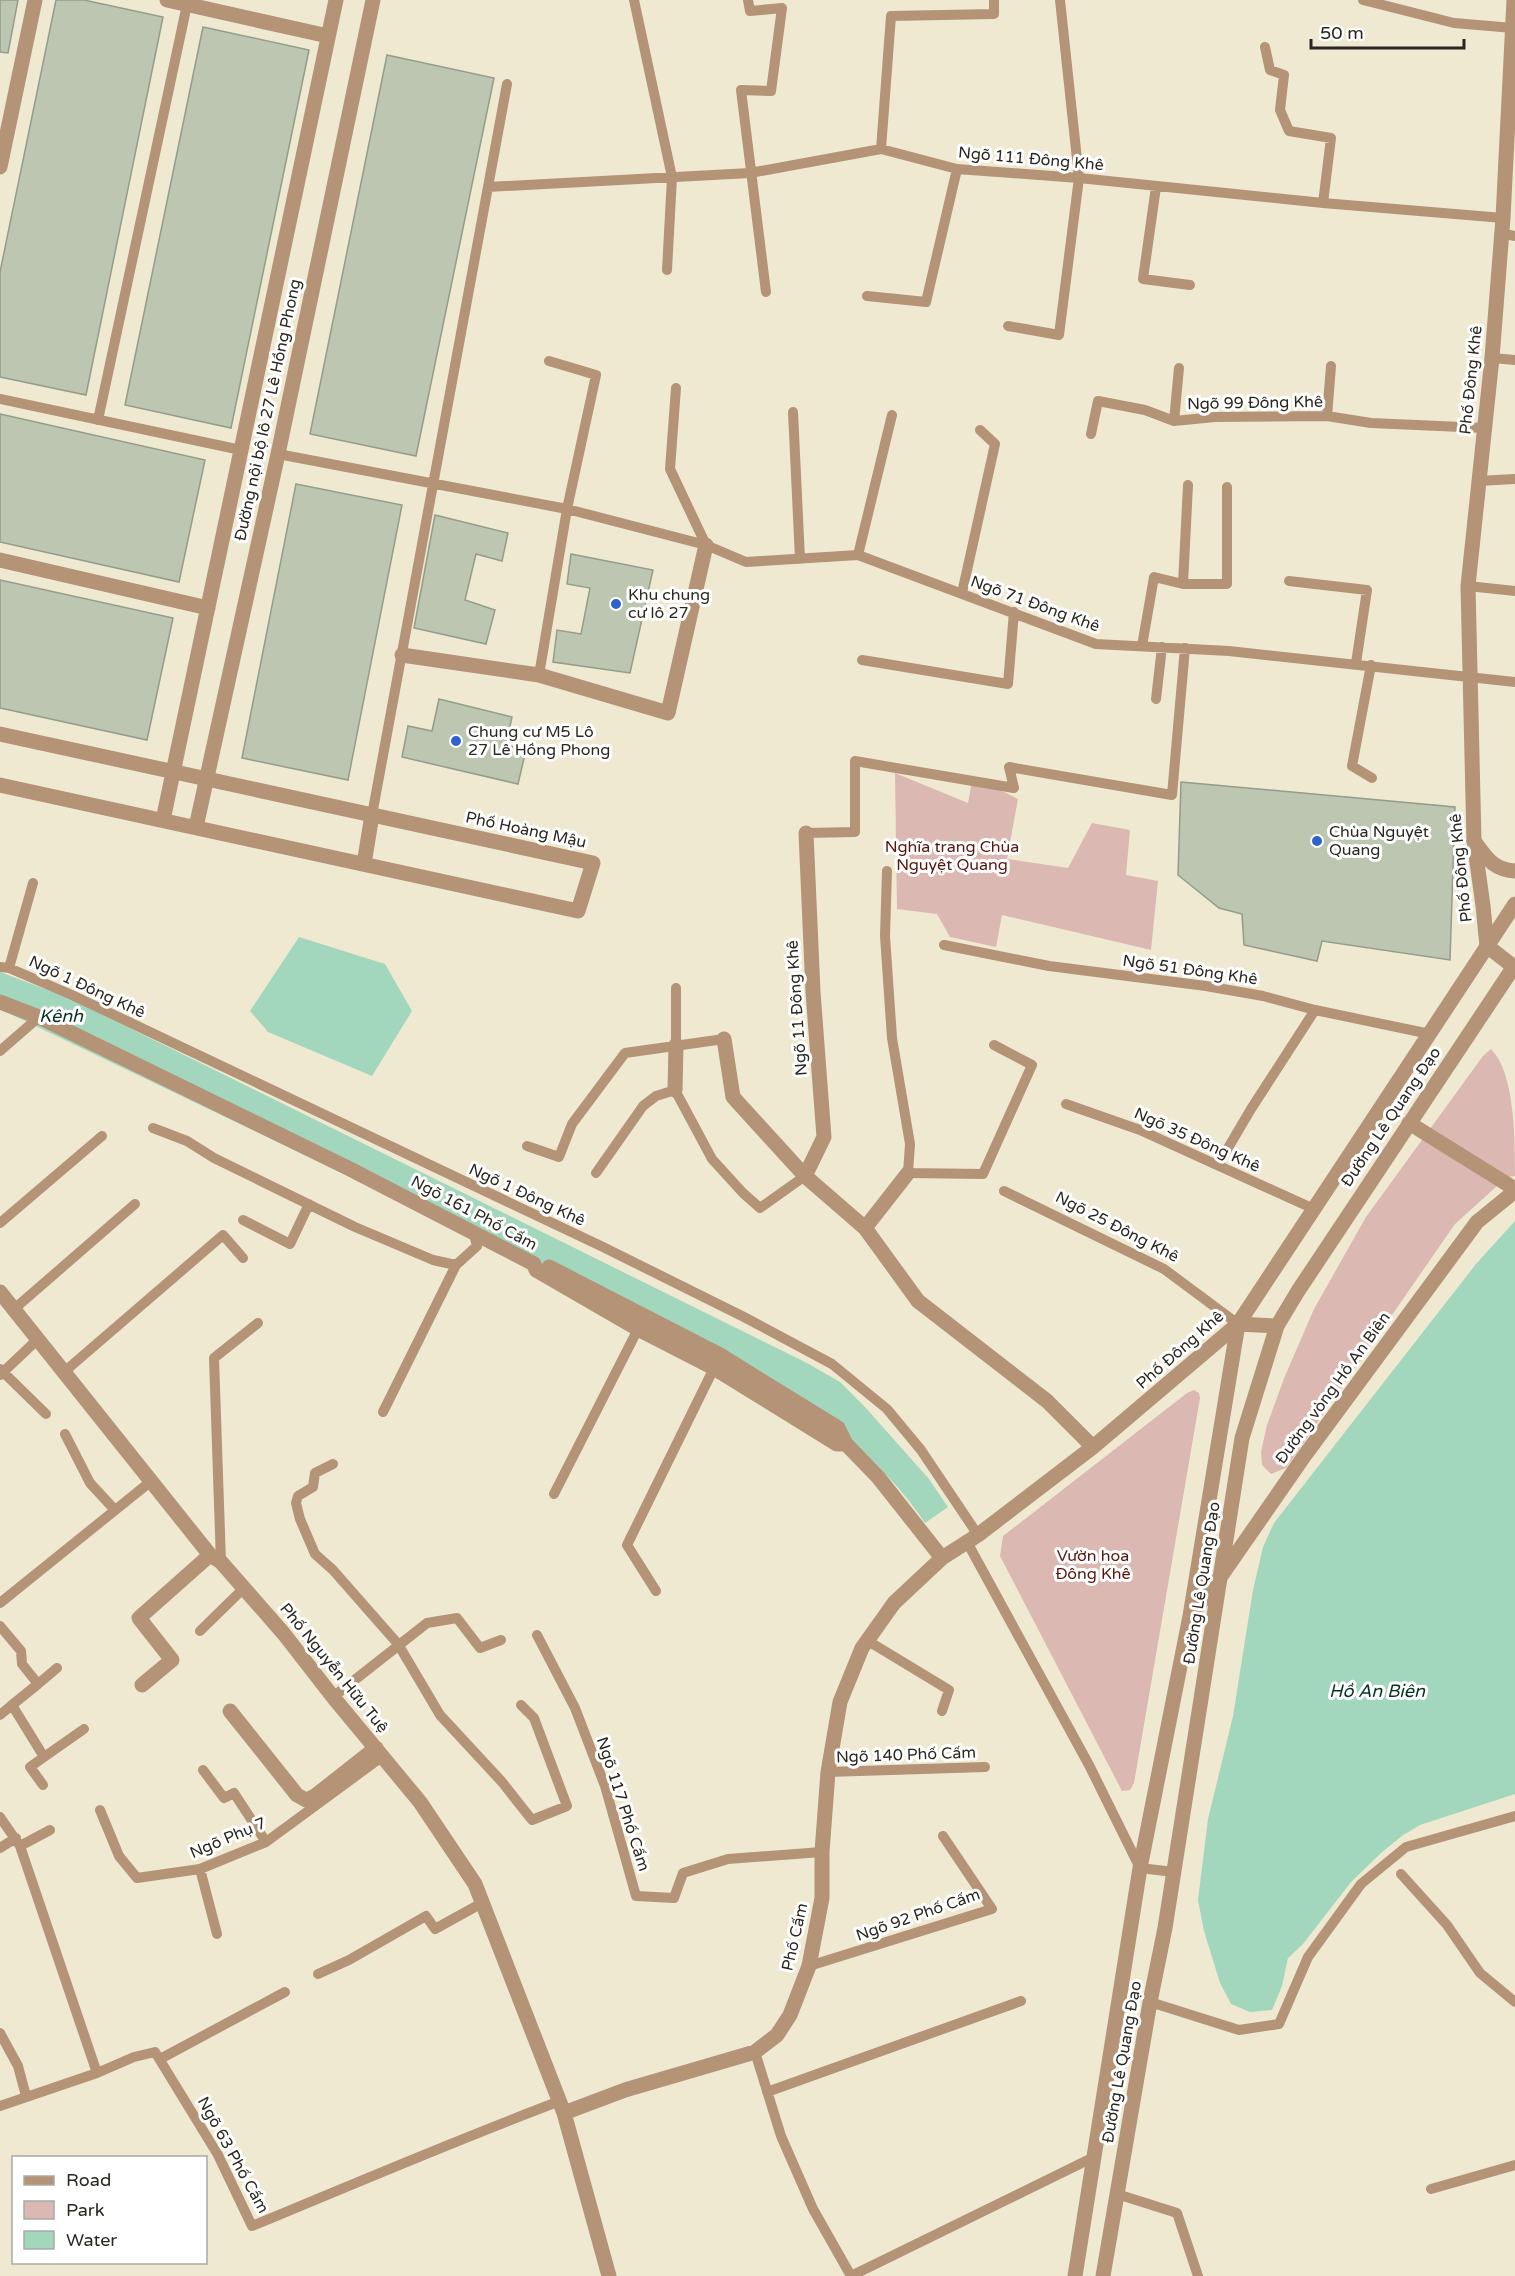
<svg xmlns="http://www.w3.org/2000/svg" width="1515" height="2276" viewBox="0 0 1515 2276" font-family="'Varela Round',sans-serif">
<rect width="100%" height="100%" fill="#efe9d2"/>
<path fill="#dbb8b2" d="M895 773 968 803 973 776 1018 799 1007 859 1068 868 1092 823 1130 830 1126 875 1158 881 1151 950 1002 915 996 947 950 937 937 914 897 909Z
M1491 1049C1515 1073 1515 1139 1515 1176L1507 1177 1455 1224 1286 1468 1271 1474 1262 1465 1261 1452 1267 1425 1285 1376 1314 1309 1366 1217 1483 1056Z
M1194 1390 1199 1393 1200 1398 1134 1783 1130 1790 1122 1791 1000 1556 1003 1536 1187 1393Z"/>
<path fill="#a3d7bd" d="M299 937 385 964 412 1011 372 1076 268 1032 250 1011Z
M0 972 69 998 807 1363 840 1382 865 1407 929 1479 948 1507 925 1523C902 1488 873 1460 841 1432L459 1229 0 1009Z
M1515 1221V1794L1420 1825 1403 1835 1381 1853 1351 1882 1303 1944 1288 1958 1282 1986 1272 2010 1250 2012 1231 2004 1220 1983 1204 1931 1198 1900 1208 1819 1233 1716 1253 1590 1263 1547 1274 1523 1476 1264Z"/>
<path fill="#bcc6b1" stroke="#939d89" stroke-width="1.5" d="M0 0H18L8 53 0 52Z
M56 0H84L163 17 86 395 0 377V272Z
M203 27 309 50 231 428 125 405Z
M387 55 494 78 416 456 310 434Z
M0 414 205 460 179 582 0 542Z
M296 484 402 505 348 780 242 758Z
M435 515 508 533 502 561 476 554 465 600 495 610 486 644 414 628Z
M571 554 653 570 630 673 553 662 557 630 581 634 590 588 567 584Z
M0 580 173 618 147 740 0 708Z
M439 699 512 717 506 745 526 750 518 784 402 757 408 726 432 731Z
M1181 782 1455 807 1450 960 1322 941 1317 961 1244 945 1242 914 1219 908 1178 875Z"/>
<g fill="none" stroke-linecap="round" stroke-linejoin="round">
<path stroke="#b49376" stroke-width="10" d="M634 0 672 177 667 270
M748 0 750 11 782 8 771 91 741 90 766 292
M1363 0 1454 23 1513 28
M1265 47 1270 70 1284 75 1280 110 1289 131 1331 138 1323 203
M881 149 891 16 994 14V0
M488 187 750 173 881 149 957 169 1079 178 1323 203 1503 218
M1156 187 1143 279 1190 285
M1501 233 1515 236
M867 296 926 302 957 169
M1008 326 1059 335 1079 178 1060 0
M1492 358 1515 360
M676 388 670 469 706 545
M0 399 241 450
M793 412 800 559
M1327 416 1331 366
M98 420 188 0
M1174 421 1179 368
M1091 434 1098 401 1145 410 1174 421 1215 417 1327 416 1371 423 1484 428
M278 454 567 509 706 545 746 562 858 555 1096 644 1229 651 1515 682
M1478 481 1515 479
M858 555 892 415
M1289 581 1367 590 1356 663
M1183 584H1227V487
M1468 586 1515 591
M962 593 995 444 980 430
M1142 646 1154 577 1183 584 1188 485
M862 660 1008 684 1014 612
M1371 665 1352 766 1372 778
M539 675 567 509 596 375 549 361
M1156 699 1162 647
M372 815 507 84
M806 833 855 832V761L1014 788 1009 767 1172 795 1185 648
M887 871 885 936 892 1038 910 1144 908 1173 983 1174 1032 1065 994 1045
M944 945 1049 966 1206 986 1263 996 1315 1010 1430 1034
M0 967 9 968 72 995 603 1247 744 1317 832 1364 887 1409 921 1450 978 1535
M9 968 33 883
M676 1045V988
M0 1051 39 1017
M1066 1104 1140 1130 1314 1209
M153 1128 187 1141 214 1158 355 1227 433 1260 456 1265 477 1246 474 1234
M527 1146 559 1157 572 1124 625 1053 724 1039
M1218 1165 1251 1109 1315 1010
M596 1173 643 1106 656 1096 675 1090 712 1159 743 1193 760 1208 805 1176
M1004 1191 1164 1269 1238 1324
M243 1220 290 1244 309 1204
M0 1223 102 1136
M13 1310 135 1204
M0 1369 46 1414
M64 1372 223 1235 243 1258
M0 1375 37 1340
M383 1412 456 1265
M65 1434 90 1483 114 1509
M333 1464 315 1473 313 1487 298 1496 296 1503 300 1519 315 1554 333 1570 398 1644 440 1715 502 1782 532 1820 567 1806 534 1718 521 1705
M554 1494 638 1329
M967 1542 1089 1765 1140 1868 1174 1872
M221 1562 214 1358 258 1323
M656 1591 627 1545 714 1368
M0 1603 150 1482
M0 1626 21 1651 22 1664 38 1684 12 1705 44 1757 30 1767 43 1785
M200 1631 244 1588
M537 1635 575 1708 605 1786 636 1896 674 1898 683 1873 728 1859 822 1852
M868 1641 949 1690 942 1711
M38 1684 57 1668
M333 1697 427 1623 457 1618 480 1648 501 1640
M0 1715 12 1705
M44 1757 84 1729
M203 1770 224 1798 234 1793 266 1842
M828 1772 985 1767
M100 1810 119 1856 137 1878 200 1869 266 1842 383 1756
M0 1817 20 1846 50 1830
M20 1846 97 2073
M0 1848 16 1838
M200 1869 217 1934
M1401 1874 1447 1925 1480 1973 1515 2002
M809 1966 992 1909 943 1836
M318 1974 349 1960 426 1916 435 1929 482 1903
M1150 2002 1239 2030 1279 2024 1308 1957 1361 1884 1406 1847 1515 1816
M0 2033 18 2066 26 2096
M755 2052 781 2136 813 2209 851 2276 1094 2157
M160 2059 285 1992
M767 2092 1021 2001
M0 2106 97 2073 134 2057 155 2052 218 2155 252 2226C354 2184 456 2140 560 2101
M1431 2189 1515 2165
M1117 2194 1177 2213 1198 2276"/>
<path stroke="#b49376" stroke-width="15" d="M167 0 328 36
M0 167 35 0
M0 560 208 608
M402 655 539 675 668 713 706 545
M163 820 336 0
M196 827 278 454 373 0
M1487 946 1483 906 1474 841 1468 586 1492 358 1503 218 1514 0
M0 1002 39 1017 348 1168 534 1264 536 1270 638 1329 714 1368 837 1444H846L878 1477 942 1558
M724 1039 733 1097 805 1176 865 1228 918 1301 1047 1401 1093 1447
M675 1090 676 1045
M805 1176 824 1137 813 992 806 833
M865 1228 908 1173
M549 1267 720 1355 838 1428 846 1444
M0 1292 210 1555 221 1562 284 1634 333 1697 420 1802 475 1884 564 2113 609 2276
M142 1685 172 1660 139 1618 210 1555
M230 1711 297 1795 306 1800 315 1796 376 1748
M564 2113 625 2090 755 2052 777 2035 790 2015 809 1966 822 1898V1852L828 1772 840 1702 862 1648 894 1603 942 1558 978 1535 1093 1447 1238 1324"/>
<path stroke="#b49376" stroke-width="15" d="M0 734 593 863 578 911 0 785
M1474 841C1487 858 1492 869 1515 871
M364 864 372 815
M1487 946 1514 967
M1409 1123 1515 1189
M1238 1324 1277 1326
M1192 1614 1221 1576 1305 1455 1477 1222 1515 1191
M1075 2276 1140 1868 1190 1616 1238 1324 1515 904
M1103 2276 1150 2002 1165 1928 1242 1438 1277 1326 1298 1291 1515 965"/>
</g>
<g fill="#2b62d0" stroke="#fff" stroke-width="2">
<circle cx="616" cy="604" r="6"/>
<circle cx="456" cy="741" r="6"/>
<circle cx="1317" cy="841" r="6"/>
</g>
<g text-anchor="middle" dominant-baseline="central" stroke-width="6" stroke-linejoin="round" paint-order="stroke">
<g font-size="16" fill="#29271f" stroke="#fff">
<text transform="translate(1031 159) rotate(5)">Ngõ 111 Đông Khê</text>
<text transform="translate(1471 380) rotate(-84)">Phố Đông Khê</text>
<text transform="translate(1255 403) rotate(-1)">Ngõ 99 Đông Khê</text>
<text transform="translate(268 410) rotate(-78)">Đường nội bộ lô 27 Lê Hồng Phong</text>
<text transform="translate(1035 604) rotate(20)">Ngõ 71 Đông Khê</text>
<text transform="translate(526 830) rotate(12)">Phố Hoàng Mậu</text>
<text transform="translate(1461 868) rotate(-96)">Phố Đông Khê</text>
<text transform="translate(1190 970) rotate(8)">Ngõ 51 Đông Khê</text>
<text transform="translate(87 987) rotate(25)">Ngõ 1 Đông Khê</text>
<text transform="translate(797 1008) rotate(-94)">Ngõ 11 Đông Khê</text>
<text transform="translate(1391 1117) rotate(-56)">Đường Lê Quang Đạo</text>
<text transform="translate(1197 1140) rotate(24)">Ngõ 35 Đông Khê</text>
<text transform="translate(527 1195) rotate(25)">Ngõ 1 Đông Khê</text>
<text transform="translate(474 1213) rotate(28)">Ngõ 161 Phố Cấm</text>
<text transform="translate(1117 1227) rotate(27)">Ngõ 25 Đông Khê</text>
<text transform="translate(1180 1350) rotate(-41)">Phố Đông Khê</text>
<text transform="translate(1333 1388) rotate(-54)">Đường vòng Hồ An Biên</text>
<text transform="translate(1202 1583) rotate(-81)">Đường Lê Quang Đạo</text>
<text transform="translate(334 1668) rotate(51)">Phố Nguyễn Hữu Tuệ</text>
<text transform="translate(906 1755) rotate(-2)">Ngõ 140 Phố Cấm</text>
<text transform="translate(623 1804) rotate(72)">Ngõ 117 Phố Cấm</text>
<text transform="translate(228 1838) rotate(-23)">Ngõ Phụ 7</text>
<text transform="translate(918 1915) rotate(-19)">Ngõ 92 Phố Cấm</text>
<text transform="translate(795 1937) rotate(-77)">Phố Cấm</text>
<text transform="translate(1122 2062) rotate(-80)">Đường Lê Quang Đạo</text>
<text transform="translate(233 2155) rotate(61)">Ngõ 63 Phố Cấm</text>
</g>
<g font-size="16" fill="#29271f" stroke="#fff" text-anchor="start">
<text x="628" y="595">Khu chung<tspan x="628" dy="18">cư lô 27</tspan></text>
<text x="468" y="732">Chung cư M5 Lô<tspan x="468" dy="18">27 Lê Hồng Phong</tspan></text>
<text x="1329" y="832">Chùa Nguyệt<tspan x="1329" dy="18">Quang</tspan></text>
</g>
<g font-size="16" fill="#56150f" stroke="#fff">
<text x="952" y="847">Nghĩa trang Chùa<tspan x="952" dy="18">Nguyệt Quang</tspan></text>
<text x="1093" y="1556">Vườn hoa<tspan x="1093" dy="18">Đông Khê</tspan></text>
</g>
<g font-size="18" font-style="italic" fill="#063322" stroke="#fff">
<text x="61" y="1016">Kênh</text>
<text x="1377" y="1691">Hồ An Biên</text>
</g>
</g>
<rect x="12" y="2156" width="195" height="108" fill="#ffffff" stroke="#a9a9a5" stroke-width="1.5"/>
<rect x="24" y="2176" width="30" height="9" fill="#b49376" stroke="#a9a9a5" stroke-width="1.5"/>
<text x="66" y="2186" font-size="18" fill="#29271f">Road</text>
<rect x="24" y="2201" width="30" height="18" fill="#dbb8b2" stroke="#a9a9a5" stroke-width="1.5"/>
<text x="66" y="2216" font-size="18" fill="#29271f">Park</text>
<rect x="24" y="2231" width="30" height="18" fill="#a3d7bd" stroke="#a9a9a5" stroke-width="1.5"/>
<text x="66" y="2246" font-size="18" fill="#29271f">Water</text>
<path d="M1311 39v9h153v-9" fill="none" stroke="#29271f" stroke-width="3"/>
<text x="1320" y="39" font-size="18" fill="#29271f" stroke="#ffffff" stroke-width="4.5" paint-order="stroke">50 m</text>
</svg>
